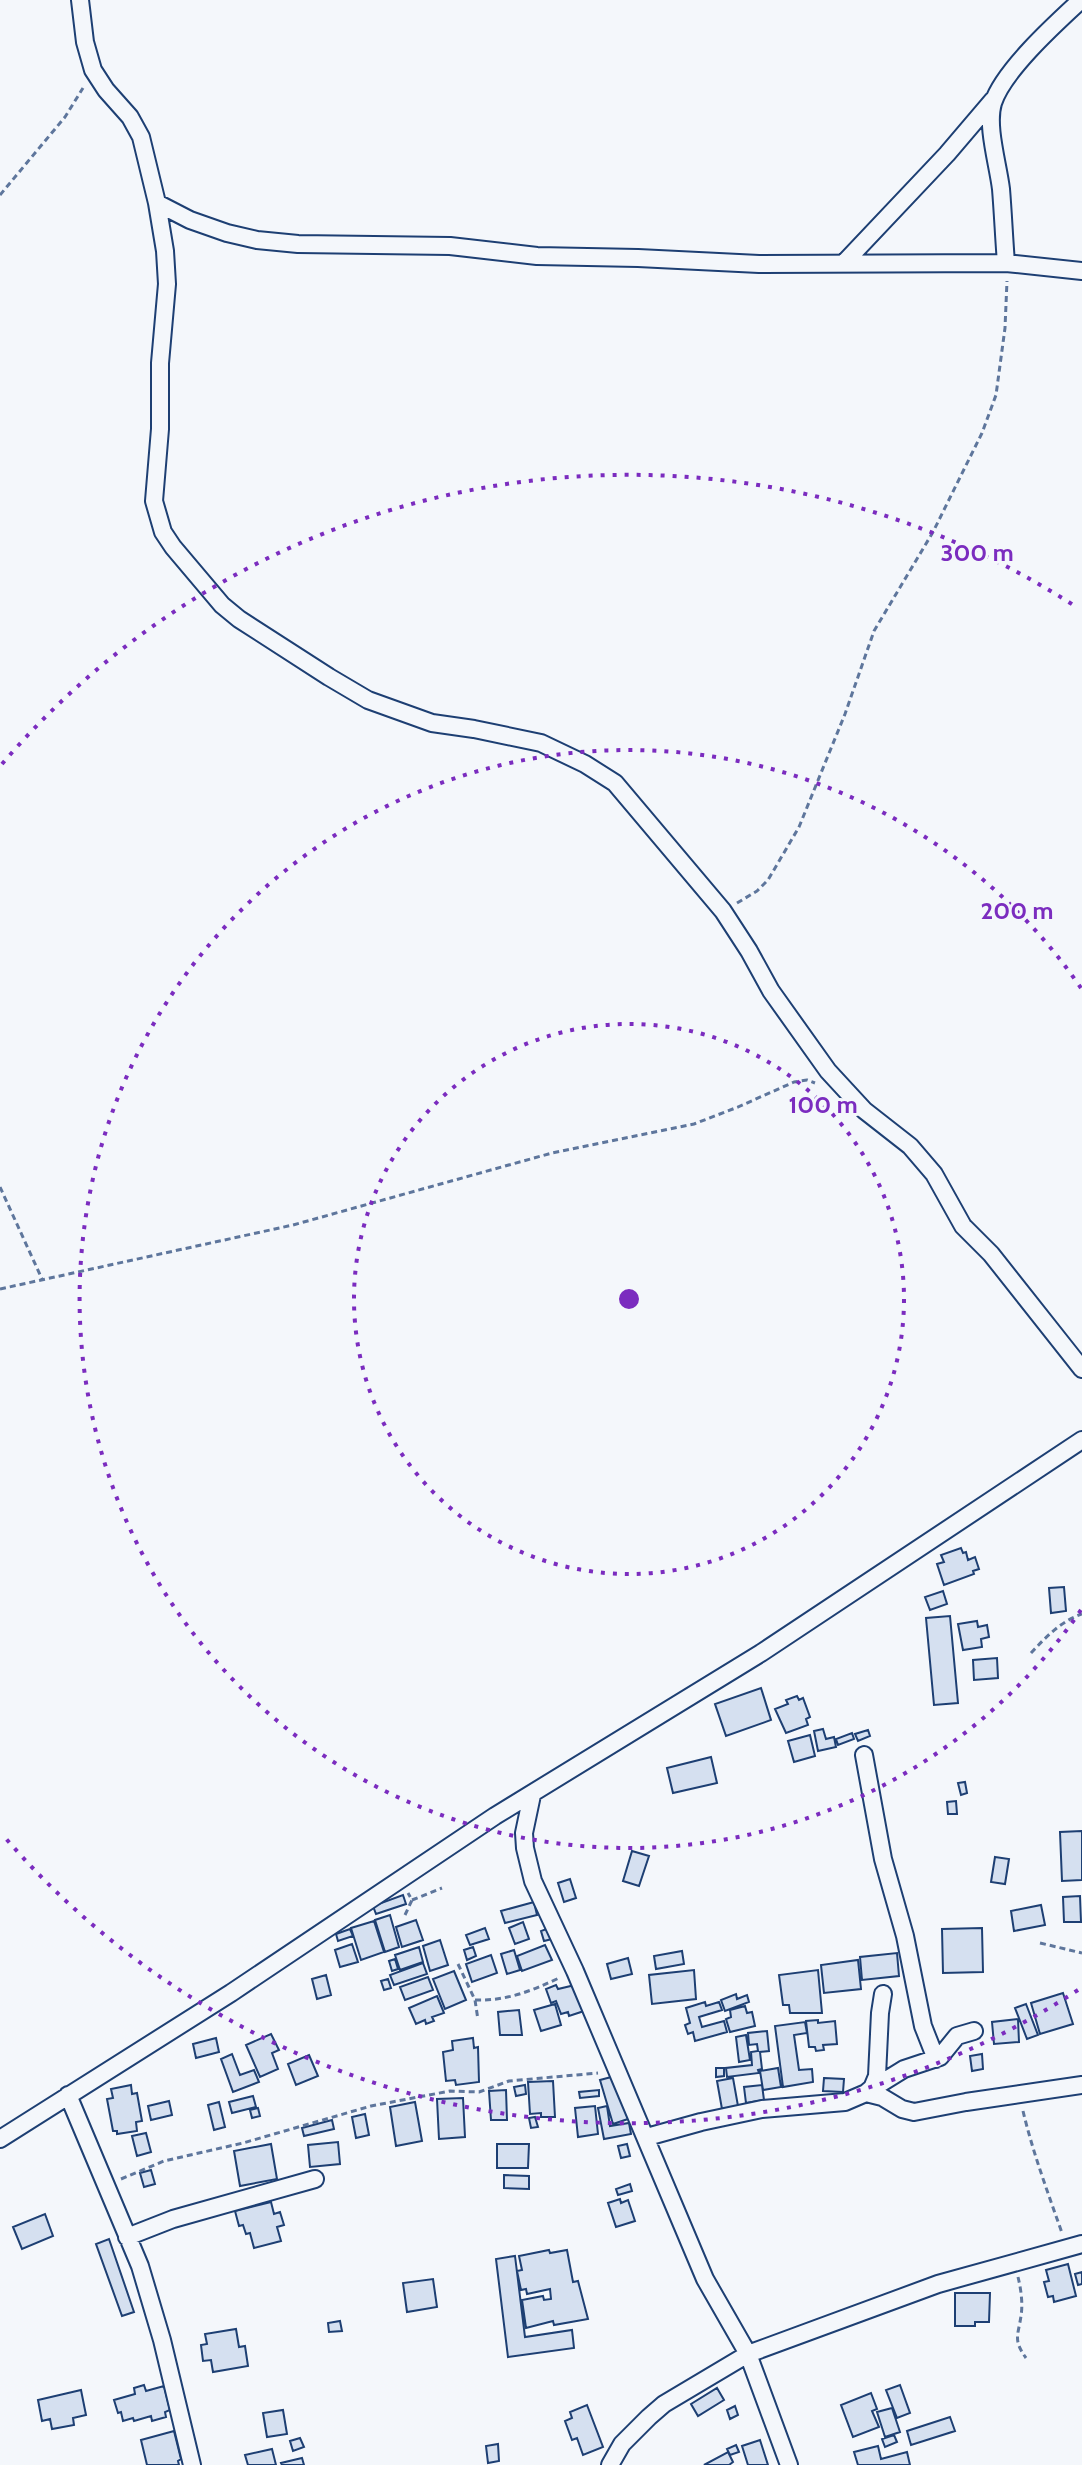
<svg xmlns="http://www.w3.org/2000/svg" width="1082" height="2465" viewBox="0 0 1082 2465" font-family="Cabin,sans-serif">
<rect width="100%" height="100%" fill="#f4f7fb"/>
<path fill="#d5e0f0" stroke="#1d3f73" stroke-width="2" d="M961 1548 963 1553 966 1552 968 1560 975 1557 979 1569 973 1571 974 1574 944 1585 937 1564 944 1562 941 1555Z
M1064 1587 1066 1611 1051 1613 1049 1588Z
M943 1591 947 1604 930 1610 925 1597Z
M950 1616 958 1703 934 1705 926 1618Z
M977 1621 978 1627 987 1625 989 1637 981 1639 982 1647 963 1650 958 1624Z
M997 1658 998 1678 974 1680 973 1660Z
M761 1688 771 1720 726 1736 715 1704Z
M797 1696 799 1700 803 1698 810 1717 806 1719 808 1725 786 1733 775 1709 788 1704 786 1700Z
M823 1729 826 1739 834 1737 836 1747 818 1751 814 1731Z
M868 1730 870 1736 858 1741 855 1734Z
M852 1733 854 1739 838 1745 836 1739Z
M810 1735 815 1756 794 1762 788 1741Z
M711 1757 717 1783 673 1793 667 1768Z
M965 1782 967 1793 961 1795 958 1783Z
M956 1801 957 1814H948L947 1802Z
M1082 1831V1880L1062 1881 1060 1832Z
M632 1851 649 1856 639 1886 623 1881Z
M995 1857 1009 1859 1005 1884 991 1882Z
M570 1879 576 1898 564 1902 558 1883Z
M403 1895 406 1904 376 1914 373 1906Z
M1080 1896 1081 1922H1064L1063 1897Z
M534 1902 537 1915 505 1923 501 1911Z
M1041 1905 1045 1925 1014 1931 1011 1911Z
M390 1915 399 1947 385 1952 375 1920Z
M416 1920 423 1940 402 1947 396 1927Z
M374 1921 384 1952 361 1960 351 1928Z
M523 1922 529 1939 515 1944 509 1928Z
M485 1928 489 1939 470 1945 466 1935Z
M549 1928 552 1939 544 1941 541 1931Z
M982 1928 983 1972 943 1973 942 1929Z
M350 1929 353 1936 338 1941 336 1934Z
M440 1940 448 1965 430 1971 423 1946Z
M352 1944 358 1962 340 1967 335 1950Z
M545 1945 552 1960 522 1971 517 1956Z
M419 1947 423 1962 400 1970 395 1955Z
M473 1947 476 1956 467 1960 464 1950Z
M514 1950 520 1970 507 1974 501 1954Z
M682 1951 684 1964 656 1969 654 1956Z
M897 1953 899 1976 862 1980 860 1957Z
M491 1955 497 1973 472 1982 466 1964Z
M628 1958 632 1974 611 1979 607 1964Z
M395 1959 398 1969 392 1971 389 1961Z
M858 1960 861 1989 824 1993 821 1965Z
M423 1963 427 1974 394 1985 390 1975Z
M694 1970 696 1999 652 2004 649 1975Z
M818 1970 822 2013H790L789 2005H783L779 1975Z
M454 1971 466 2000 445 2009 433 1979Z
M326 1975 331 1995 317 1999 312 1979Z
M428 1977 433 1990 405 2000 400 1987Z
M388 1979 391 1988 384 1990 381 1981Z
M556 1985 558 1989 575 1985 584 2011 569 2016 568 2012 561 2014 556 2001 551 2003 546 1989Z
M1063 1993 1073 2024 1040 2034 1031 2003Z
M736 1994 737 1999 747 1995 749 2002 725 2011 721 2000Z
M437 1996 444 2013 432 2017 434 2021 426 2024 425 2020 416 2024 409 2008Z
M705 2002 706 2006 719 2002 722 2010 699 2017 702 2027 724 2021 727 2032 695 2041 693 2032 688 2034 685 2025 690 2023 686 2008Z
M555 2004 561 2025 541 2031 534 2010Z
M1026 2004 1038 2035 1027 2039 1015 2008Z
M745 2006 747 2013 752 2012 755 2026 730 2032 726 2019 731 2017 730 2010Z
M519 2010 522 2035H500L498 2012Z
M1018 2019 1019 2042 994 2044 992 2022Z
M818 2020V2023L835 2021 837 2044 823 2045 824 2050 816 2051 815 2047H809L806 2021Z
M805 2022 807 2033 794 2035 799 2070 812 2069 813 2082 783 2087 775 2026Z
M767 2031 769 2051 760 2052 762 2069 758 2070 759 2073 727 2077 726 2068 752 2065 751 2052 758 2051 757 2044 749 2045 748 2033Z
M271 2034 279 2050 272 2053 278 2069 260 2077 246 2045Z
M746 2035 750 2060 739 2062 736 2037Z
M216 2038 219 2052 196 2058 193 2044Z
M473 2038 474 2048 478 2047 479 2082 456 2085 455 2080 446 2081 443 2052 453 2050 452 2041Z
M232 2054 240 2075 254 2070 259 2082 233 2092 221 2059Z
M982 2054 983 2069 972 2071 970 2056Z
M309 2055 318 2076 296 2085 288 2064Z
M716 2068H724V2076L716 2077Z
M778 2068 781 2087 763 2090 760 2071Z
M615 2076 628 2119 613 2124 600 2080Z
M733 2078 738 2106 722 2109 717 2081Z
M824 2078 844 2079 843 2092 823 2091Z
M553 2081 555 2117H541V2113L530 2114 528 2082Z
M131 2085 132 2094 137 2093 142 2121 136 2122 137 2131 117 2134V2131H113L107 2099 113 2098 111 2089Z
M525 2085 526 2094 516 2096 514 2087Z
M762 2085 764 2100 746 2103 744 2087Z
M506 2090 507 2120H491L489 2091Z
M599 2090V2096L580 2098 579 2092Z
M253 2096 256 2107 232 2113 229 2102Z
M463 2098 465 2137 439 2139 437 2099Z
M169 2101 172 2115 151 2120 148 2106Z
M219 2102 225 2127 214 2130 208 2105Z
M415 2102 422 2141 396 2146 390 2107Z
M595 2106 598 2134 578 2137 575 2108Z
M607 2106 610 2126 629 2123 631 2134 604 2139 598 2108Z
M258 2108 260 2116 252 2118 250 2110Z
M365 2114 369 2135 356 2138 352 2117Z
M535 2117 538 2127 531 2128 529 2118Z
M332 2120 334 2129 304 2136 302 2128Z
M146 2133 151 2152 137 2156 132 2136Z
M338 2142 340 2164 310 2167 308 2145Z
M271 2144 277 2179 240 2186 234 2151Z
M497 2144H529L528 2168H497Z
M627 2144 630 2156 621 2158 618 2146Z
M151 2170 155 2184 144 2187 140 2173Z
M504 2175 529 2176V2189L504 2188Z
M630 2184 632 2191 618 2195 616 2189Z
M620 2199 621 2203 628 2200 635 2221 616 2227 608 2203Z
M271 2202 274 2214 280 2212 284 2225 277 2227 281 2241 254 2248 250 2233 246 2234 243 2225 239 2226 235 2211Z
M45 2214 53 2236 22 2249 13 2227Z
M109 2239 134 2312 122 2316 96 2244Z
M549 2250 550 2253 567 2250 573 2282 578 2281 588 2319 554 2325 553 2321 526 2328 522 2300 543 2296 544 2300 551 2299 550 2289 527 2294 526 2289 521 2290 517 2271 522 2270 519 2256Z
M515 2256 525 2337 572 2330 574 2348 508 2357 496 2259Z
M1068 2264 1076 2296 1054 2302 1053 2296 1048 2297 1044 2282 1049 2281 1046 2270Z
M1082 2272V2284L1078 2285 1075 2274Z
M433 2279 437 2307 407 2312 403 2283Z
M955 2293H990L989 2322H975V2326H955Z
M340 2321 342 2331 329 2332 328 2323Z
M236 2329 239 2347 245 2346 248 2366 213 2372 211 2360 203 2361 201 2345 207 2344 205 2334Z
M144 2385 146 2391 164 2386 170 2410 165 2412 166 2417 152 2421 151 2416 134 2421 133 2418 123 2421 121 2412 118 2413 114 2400 135 2394 134 2388Z
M900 2385 910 2413 897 2418 886 2390Z
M717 2388 724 2400 698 2416 691 2404Z
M81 2390 86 2415 73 2418 74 2425 52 2429 50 2419 42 2421 38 2400Z
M871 2393 877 2409 872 2411 879 2427 853 2437 841 2405Z
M587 2405 603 2447 583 2455 577 2438 572 2440 565 2421 572 2418 570 2412Z
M735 2406 738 2415 730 2419 727 2410Z
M892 2408 900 2432 885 2437 877 2412Z
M283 2410 287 2434 267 2437 263 2413Z
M950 2417 955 2431 911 2445 907 2431Z
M174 2431 181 2459 178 2461 179 2465H147L141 2440Z
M894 2435 897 2442 885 2447 882 2439Z
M300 2438 304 2447 293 2451 290 2441Z
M760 2440 768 2465H748L742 2446Z
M498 2444 499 2461 488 2463 486 2446Z
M736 2445 739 2452 730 2455 727 2449Z
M878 2446 881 2459 907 2452 910 2465H858L854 2452Z
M272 2449 276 2465H248L245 2455Z
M728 2452 733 2462 729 2465H704Z
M302 2458 304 2465H282L281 2463Z"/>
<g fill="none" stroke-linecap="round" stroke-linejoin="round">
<g stroke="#1d3f73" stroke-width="20">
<path id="street" d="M80 0 85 42 93 70 106 90 130 117 141 137 157 203 165 251 167 284 160 363V429L154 501 163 532 173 547 222 605 239 619 329 677 368 700 432 723 474 729 541 743 585 764 615 783 723 911 749 951 771 991 828 1071 864 1110 910 1146 934 1174 963 1226 991 1254 1082 1369
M157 203 190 220 227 233 257 240 298 244 450 246 537 256 638 258 759 264 1006 263 1082 271
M1006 263C1004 238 1003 213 1001 189 998 164 986 126 993 103 1003 71 1056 23 1081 0
M843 264 947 154 993 100
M864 1755 883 1859 905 1936 923 2026 936 2059
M532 1795 524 1833 525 1848 533 1881 575 1971 705 2279 748 2354 789 2465
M870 2090 904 2069 940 2057 957 2036 974 2031
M866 2093 882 2097 902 2109 914 2112 966 2102 1082 2085
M68 2095 140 2266 162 2340 192 2465
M647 2137 701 2122 762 2109 845 2102 866 2093 872 2088 877 2076 880 2013 883 1994
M0 2139 231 1993 495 1816 761 1653 1082 1440
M127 2237 173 2219 315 2179
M610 2465 622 2444 649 2417 664 2404 748 2354 938 2284 1082 2244"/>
</g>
<path stroke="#5e769c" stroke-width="3" stroke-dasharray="6 4" stroke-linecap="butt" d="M0 195 65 117 83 88
M737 903 757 891 768 880 799 827 845 714 874 631 933 532 982 433 996 395 1005 328 1007 281
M0 1187 42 1279
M0 1289 293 1225 552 1153 694 1124 738 1107 794 1082 807 1080 815 1083
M1031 1653C1046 1637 1061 1621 1082 1614
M412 1900 442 1888
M405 1915 412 1900 408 1893
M1040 1943 1082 1953
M458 1964 475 2000 478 2020
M475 2000C507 2001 531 1991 559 1978
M1023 2111C1033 2153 1048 2193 1062 2233
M121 2179 164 2161 243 2143 371 2106 450 2091 479 2092 509 2081 598 2073
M1018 2277C1021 2289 1023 2304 1021 2316 1018 2336 1013 2340 1026 2358"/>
<use href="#street" stroke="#f4f7fb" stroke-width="16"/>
</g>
<g fill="none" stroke="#7b2cbf" stroke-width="4" stroke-dasharray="4 8">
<circle cx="629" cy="1299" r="275"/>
<path d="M1081 1610A549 549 0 1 1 1081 988"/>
<path d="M1078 1990A824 824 0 0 1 2 1834M2 764A824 824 0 0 1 1078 608"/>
</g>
<circle cx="629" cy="1299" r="12" fill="#7b2cbf" stroke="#f4f7fb" stroke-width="4"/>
<g font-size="24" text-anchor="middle" font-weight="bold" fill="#7b2cbf" stroke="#f4f7fb" stroke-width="6" stroke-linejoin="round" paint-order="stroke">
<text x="977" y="561">300 m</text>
<text x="1017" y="919">200 m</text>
<text x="823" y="1113">100 m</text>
</g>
</svg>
